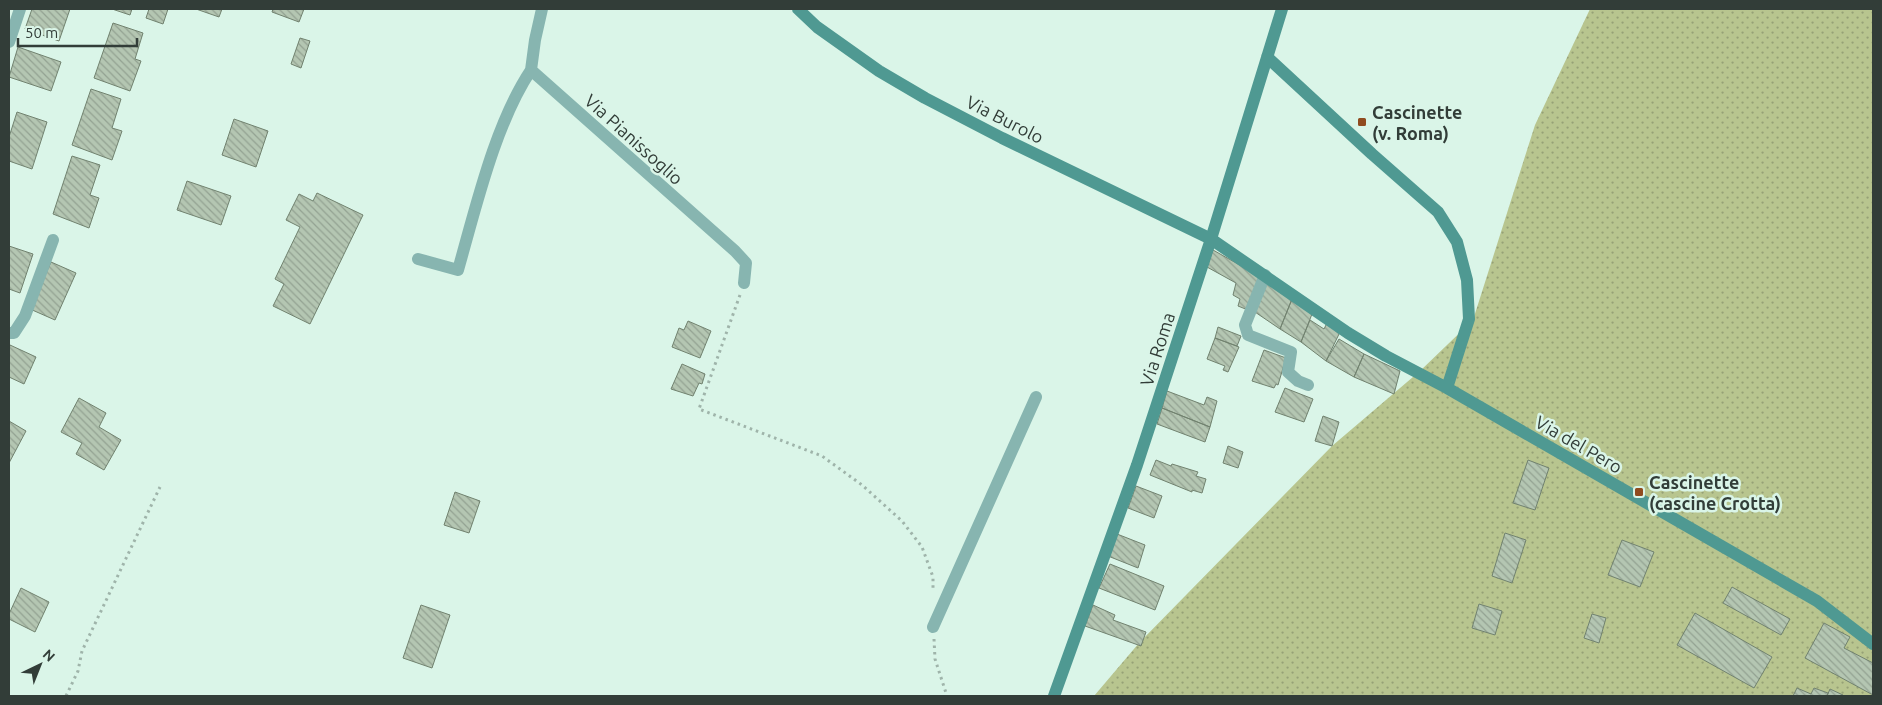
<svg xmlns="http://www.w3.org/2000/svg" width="1882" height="705" viewBox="0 0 1882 705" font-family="Ubuntu,sans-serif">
<defs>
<pattern id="park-dots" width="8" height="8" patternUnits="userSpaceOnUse" patternTransform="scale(1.25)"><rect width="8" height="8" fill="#b8c58f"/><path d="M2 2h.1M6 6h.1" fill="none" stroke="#96a176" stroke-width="1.8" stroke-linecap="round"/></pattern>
<pattern id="building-back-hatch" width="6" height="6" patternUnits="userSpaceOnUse" patternTransform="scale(1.25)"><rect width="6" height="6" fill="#b4c6b2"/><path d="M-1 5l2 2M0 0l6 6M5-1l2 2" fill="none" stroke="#93a292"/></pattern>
</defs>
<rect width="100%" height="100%" fill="#daf5e8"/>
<path fill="url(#park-dots)" d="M1590 9H1873V696H1094L1139 643 1332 446 1420 371 1473 320 1535 125Z"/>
<path fill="url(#building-back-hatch)" stroke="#71826f" d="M32 9H70L59 41 25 29Z
M112 9H132L130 15Z
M149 9H168L163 24 146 18Z
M196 9H222L219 17Z
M273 9H304L299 22 272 12Z
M113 23 143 33 135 59 141 61 130 91 94 78Z
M300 38 310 41 301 68 291 64Z
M18 47 61 62 51 91 9 77Z
M91 89 121 99 112 128 122 131 112 160 72 145Z
M17 112 47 122 32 169 9 161V137Z
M234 119 268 131 256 167 222 155Z
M72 156 100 165 90 195 99 198 89 228 53 214Z
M187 181 231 196 221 225 177 210Z
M317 193 363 215 310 324 273 306 284 284 275 279 300 227 286 220 299 194 313 201Z
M9 246 33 254 20 293 9 289Z
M1213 250 1261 277 1248 310 1238 306 1240 299 1233 295 1236 283 1207 267Z
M51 262 76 273 55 320 30 309Z
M1265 282 1292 299 1280 329 1252 310Z
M1292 299 1312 314 1301 342 1280 329Z
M1310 320 1324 329 1327 323 1340 332 1326 361 1301 342Z
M688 321 711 331 700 358 672 347 679 328 684 330Z
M1218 327 1241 336 1237 346 1215 338Z
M1215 338 1239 347 1228 372 1223 370 1225 366 1207 359Z
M1339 339 1364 354 1354 377 1326 361Z
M10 345 36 357 24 384 9 377V349Z
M1264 350 1286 358 1278 385 1276 384 1274 388 1252 381Z
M1364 354 1400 371 1394 394 1354 377Z
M682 364 705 374 702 384 699 383 693 396 671 389Z
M1285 388 1313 399 1304 422 1275 412Z
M1167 391 1204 405 1207 397 1217 401 1210 427 1162 408Z
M79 398 106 413 99 427 121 440 104 470 76 454 82 443 61 432Z
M1162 408 1210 427 1205 442 1157 424Z
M1323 416 1339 422 1332 446 1315 441Z
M9 421 26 431 9 463Z
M1228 446 1243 452 1238 468 1223 463Z
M1156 460 1171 466 1172 464 1198 472 1196 476 1206 479 1202 493 1192 490V492L1150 475Z
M1528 460 1549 468 1535 510 1513 503Z
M1136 486 1162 496 1154 518 1128 508Z
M455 492 480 501 469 533 444 525Z
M1505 533 1526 540 1512 583 1492 576Z
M1117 534 1145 545 1138 568 1108 556Z
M1622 540 1654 552 1640 587 1608 575Z
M1110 564 1164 586 1155 610 1099 588Z
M1732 587 1790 619 1781 635 1723 603Z
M21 588 49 602 35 632 9 619V614Z
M1479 604 1502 611 1495 635 1472 628Z
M421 605 450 615 432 668 403 658Z
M1093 605 1115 615 1113 620 1146 632 1141 646 1085 626Z
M1695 613 1772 657 1754 688 1677 645Z
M1592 614 1606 618 1599 643 1584 638Z
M1824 623 1850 637 1844 648 1873 663V695L1805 658Z
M1797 688 1811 694 1814 688 1828 693 1827 696H1793Z
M1830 689 1843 695 1842 696H1827Z"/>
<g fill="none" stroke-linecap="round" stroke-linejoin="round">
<path stroke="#9fb4aa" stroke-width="3" stroke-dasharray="2.5 4" stroke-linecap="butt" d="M740 295 699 409 822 456 862 485 902 521 922 547 933 577V590
M934 639 935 659 947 696
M66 696 78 671 82 651 160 487"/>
<path stroke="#87b5b0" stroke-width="12" d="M542 9 535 40 531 70 735 251 746 263 744 283
M9 42 20 9
M418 259 458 270C476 207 495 124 531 70
M1265 275 1245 325 1248 335 1291 352 1288 372 1298 381 1308 385
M9 333H14L25 316 53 240
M933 627 1036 397"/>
<path stroke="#4f9992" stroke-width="12" d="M798 9 817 27 879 71 925 98 1002 138 1211 239 1348 333 1386 356 1447 388 1817 601 1873 644
M1267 57 1372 154 1438 212 1457 242 1467 280 1469 319 1447 388
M1054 696 1137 465 1211 239 1282 9"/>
</g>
<g fill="#904b1f" stroke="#daf5e8" stroke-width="2">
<rect x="1357" y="117" width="10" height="10" rx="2.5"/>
<rect x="1634" y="487" width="10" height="10" rx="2.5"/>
</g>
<g text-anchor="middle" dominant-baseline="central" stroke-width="5" stroke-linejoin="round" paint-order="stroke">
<g font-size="18" font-weight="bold" fill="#323d38" stroke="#daf5e8" text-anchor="start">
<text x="1372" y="112">Cascinette<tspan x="1372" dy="21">(v. Roma)</tspan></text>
<text x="1649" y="482">Cascinette<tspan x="1649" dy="21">(cascine Crotta)</tspan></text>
</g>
<g font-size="18" fill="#323d38" stroke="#daf5e8">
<text transform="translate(1005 119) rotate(27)">Via Burolo</text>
<text transform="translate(634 139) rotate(42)">Via Pianissoglio</text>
<text transform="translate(1157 349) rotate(-72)">Via Roma</text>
<text transform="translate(1579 444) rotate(30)">Via del Pero</text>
</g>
</g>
<rect width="1882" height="705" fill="none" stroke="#323d38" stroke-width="20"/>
<g transform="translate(40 665) rotate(43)" stroke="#daf5e8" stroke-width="4" paint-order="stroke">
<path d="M0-4L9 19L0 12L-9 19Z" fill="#323d38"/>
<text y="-8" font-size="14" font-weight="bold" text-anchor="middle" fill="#323d38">N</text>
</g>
<path d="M18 38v8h119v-8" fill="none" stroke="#323d38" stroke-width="2.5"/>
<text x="25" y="38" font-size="15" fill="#323d38" stroke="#daf5e8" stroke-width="4" paint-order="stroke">50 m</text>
</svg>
